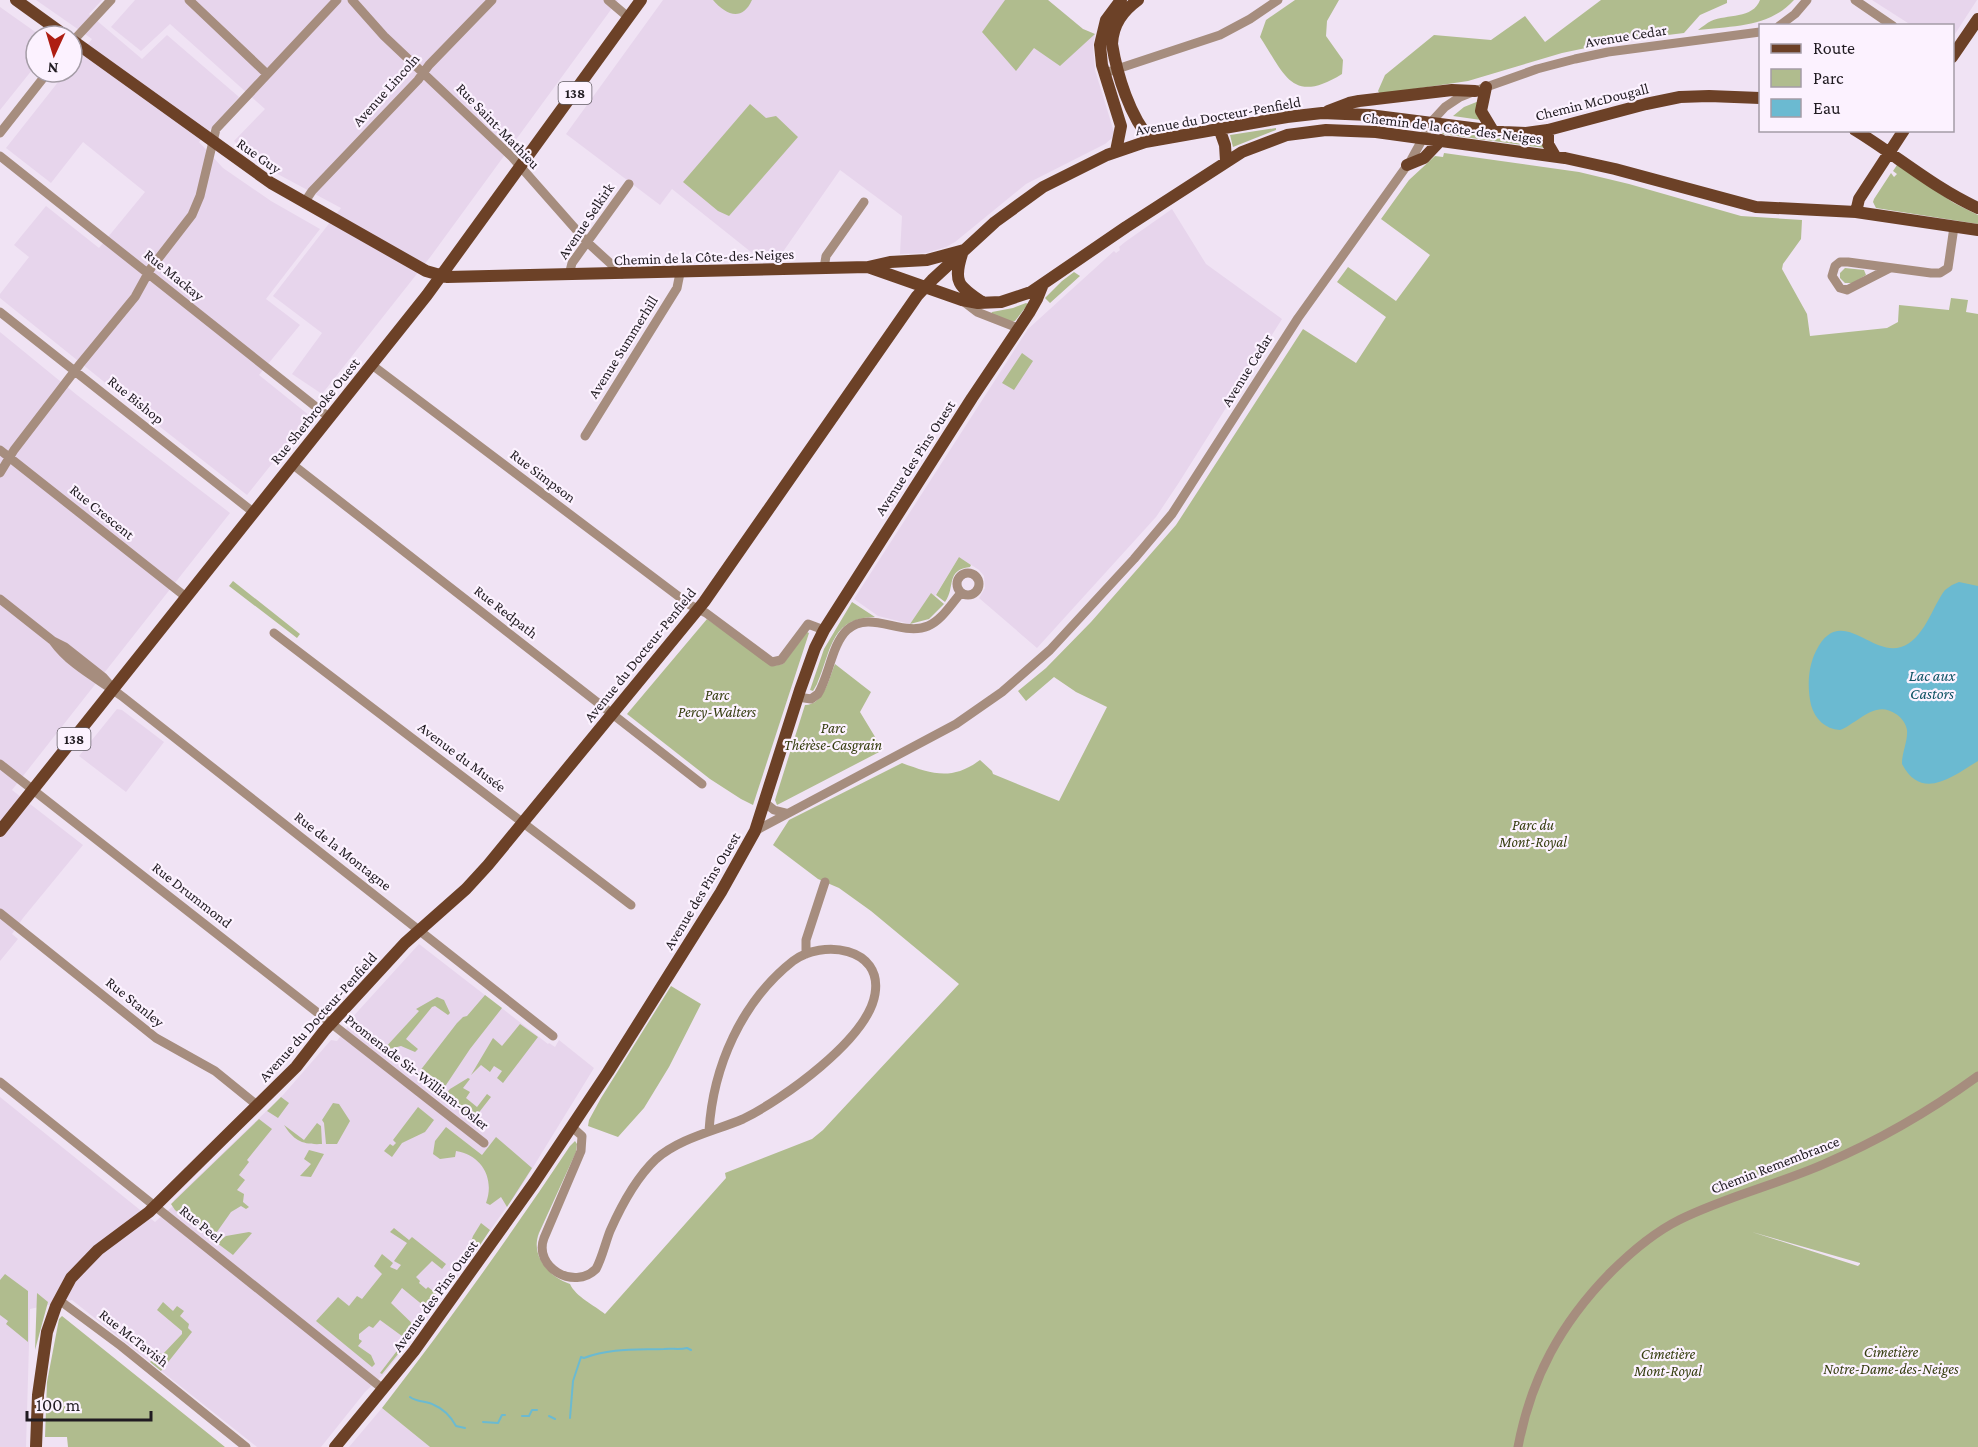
<svg xmlns="http://www.w3.org/2000/svg" width="1978" height="1447" viewBox="0 0 1978 1447" font-family="'Crimson Pro',serif">
<rect width="100%" height="100%" fill="#f0e3f4"/>
<path fill="#e7d5ec" d="M36 0H102L89 14 142 59 167 35 239 97 199 142 223 168 271 201 320 229 266 299 300 325 259 375 310 416 247 495 159 426 0 298V294L29 257 14 245 46 206 99 248 145 192 83 142 51 183 6 148 66 72H72V65L92 39Z
M135 0H618L431 256 322 394 292 374 322 333 273 296 341 208 259 164 234 141 265 109 170 24 141 51 111 27Z
M663 0H1048L1083 29 1095 34 1093 47 1095 70 1114 132 1112 138 1105 144 1026 184 955 242 946 247 926 253 900 254 902 216 840 170 780 256H756L672 189 660 205 566 134Z
M1872 0H1977L1953 37 1952 26 1911 25Z
M0 7 41 36H36V65L0 110Z
M1172 209 1206 264 1282 319 1178 484 1156 517 1037 648 979 598 985 588 984 576 979 570 959 557 935 596 931 594 910 624 878 616 854 599 1028 329 1114 251 1116 253 1120 250 1119 247 1125 242Z
M0 332 77 395 230 513 12 790 83 845 23 918 12 934 18 939 0 961Z
M117 709 122 710 164 742 126 792 79 756Z
M419 944 548 1044 549 1043 555 1047 559 1040 594 1068 519 1190 422 1325 384 1374 365 1392 321 1447H257L72 1300 30 1309 26 1447H0V1097L155 1222 173 1206 174 1200 283 1095 331 1040 337 1041 349 1025V1021Z
M382 1408 430 1447H349Z"/>
<path fill="#b0bc8e" fill-rule="evenodd" d="M713 0H752C742 22 726 15 713 0Z
M1005 0H1048L1083 29 1095 34 1060 66 1034 48 1016 71 982 32Z
M1295 0H1339L1327 21 1326 36 1343 60 1342 74C1292 105 1285 75 1260 37L1266 20Z
M1601 0H1727V3L1700 15 1684 33 1619 41 1562 53 1468 81 1380 94 1378 91 1385 75 1434 35 1491 40 1525 16 1545 42Z
M1760 0H1794C1770 27 1732 26 1698 30 1702 27 1707 23 1711 21 1727 14 1753 19 1760 0Z
M1479 101 1481 120 1453 116 1464 107Z
M750 104 766 118 776 116 798 137 729 216 718 211 683 182Z
M1276 128V130L1233 147 1230 135Z
M1444 131 1512 139 1543 138 1545 148 1442 134Z
M1444 153 1579 172 1629 184 1741 216 1802 220 1801 239 1783 264 1782 269 1807 314 1810 336 1887 328 1898 322 1899 305 1949 310 1951 298 1968 300 1966 312 1978 314V1447H430L382 1408C448 1323 510 1236 570 1146L575 1141 577 1144 576 1152 539 1233C530 1256 549 1277 570 1284 576 1297 594 1305 605 1314L726 1178 725 1173 812 1139 823 1130 959 984 871 911 839 888 818 879 773 845 789 820 902 763C932 774 952 781 980 760L992 771 993 774 1059 801 1107 707 1076 692 1054 677 1026 701 1018 691 1046 668 1091 622 1176 525 1303 329 1356 363 1386 317 1337 282 1348 267 1396 301 1430 255 1381 219 1409 180 1435 156 1443 157ZM1752 1232 1860 1263V1264L1858 1266Z
M1897 165 1954 203 1978 215V224L1876 208 1873 202 1874 199 1891 173 1894 177 1897 174 1893 171Z
M1845 268 1864 270 1866 275 1853 283H1845L1840 278V273Z
M1074 272 1080 276 1050 303 1045 298 1062 281Z
M1026 303 1028 304 1015 321 1011 322 991 314 992 312 1013 308Z
M1022 353 1033 361 1014 390 1002 383Z
M959 557 971 565 970 567C945 570 956 587 945 602L936 595Z
M233 581 300 634 297 638 229 586Z
M931 593 944 604 929 619 910 624Z
M852 602 875 617C830 618 832 650 817 684L813 691 810 690 824 649Z
M707 619 773 666 783 664 807 632 809 633 753 805 741 799 710 779 627 714Z
M835 664 871 692 860 712 883 750 777 805 775 800 805 705C824 705 829 678 835 664Z
M671 986 701 1004 669 1067 644 1108 618 1137 588 1126 589 1120 601 1098Z
M485 995 502 1008 470 1049 444 1088 439 1093 416 1076 457 1023 463 1017 467 1016Z
M437 997 444 1000 450 1013 448 1015 435 1006 432 1007 406 1039 418 1049 415 1052 401 1046 386 1050 384 1049 419 1011 416 1009Z
M520 1024 538 1037 503 1083 497 1078 502 1071 494 1066 490 1072 481 1065 471 1075 493 1038 502 1046Z
M468 1078 470 1079 463 1088 470 1092 466 1098 477 1107 487 1094 491 1097 473 1120 443 1097 450 1089Z
M281 1097 289 1103 278 1118 267 1111Z
M333 1103 339 1104 350 1121 337 1144H326L324 1123 322 1120Z
M418 1107 434 1120 425 1132 402 1143 392 1157 384 1151 390 1144 393 1146 396 1143 393 1140Z
M259 1119 272 1129 247 1160 249 1162 239 1175 245 1180 237 1190 244 1194 243 1202 249 1207 246 1209 241 1206 231 1212 212 1239 175 1210 171 1204Z
M317 1123 321 1126 322 1144C303 1145 294 1141 284 1125L304 1140Z
M446 1127 482 1155 496 1137 532 1168 507 1207 501 1197 490 1205 486 1203C495 1179 482 1155 456 1151L455 1157 440 1159 433 1154 435 1141Z
M309 1150 324 1154 311 1177 300 1176 311 1164 304 1159Z
M481 1223 490 1230 470 1260 466 1256 473 1236Z
M394 1228 409 1240 412 1237 446 1264 442 1269 432 1261 416 1277 420 1281 419 1283 426 1289 428 1287 433 1291 437 1285 435 1296 436 1303 430 1311 402 1288 391 1303 418 1329 382 1374 380 1373 406 1339 380 1320 373 1328 369 1326 359 1334V1339L362 1341 358 1346 371 1355 375 1364 372 1367 316 1321 338 1297 349 1306 357 1296 362 1299 382 1274 374 1266 382 1254 393 1263 390 1267 397 1270 401 1265 394 1261 407 1243 390 1232Z
M249 1232 252 1233 233 1255 217 1243 226 1236Z
M5 1274 28 1291V1342L6 1324 8 1321 0 1315V1280Z
M37 1293 48 1302 35 1350Z
M163 1302 173 1311 177 1306 184 1311 180 1316 189 1324 188 1328 192 1332 161 1371 150 1362 152 1360 148 1357 151 1352 163 1354 182 1334V1331L157 1310Z
M62 1316 225 1447H68L67 1437H45L47 1382 59 1319Z"/>
<path fill="#6bbad1" d="M1959 582 1978 586V761C1953 776 1922 802 1902 764 1902 752 1908 741 1907 730 1906 724 1902 718 1896 714 1875 699 1858 723 1840 730 1825 729 1815 719 1811 705 1807 687 1808 667 1816 651 1840 603 1871 657 1901 647 1924 640 1932 607 1945 590L1952 585Z"/>
<g fill="none" stroke-linecap="round" stroke-linejoin="round">
<path stroke="#6bbad1" stroke-width="2" d="M410 1397C418 1403 426 1400 434 1405 444 1409 451 1417 456 1426L465 1428
M522 1416H529L532 1410H537
M549 1416 555 1419
M570 1418 573 1381 581 1357 584 1358C610 1348 636 1350 664 1349 672 1348 679 1350 687 1348L691 1350
M483 1422 498 1423 502 1415H505"/>
<path stroke="#a68d7e" stroke-width="9" d="M189 0 267 74
M352 0 384 36 512 157 587 242 622 274
M608 0 628 17
M1855 0 1893 26
M1779 26 1795 14 1807 0
M72 42 111 0
M1105 73 1220 35 1250 19 1278 0
M0 133 48 72
M0 156 330 418
M304 203 312 191 418 80 429 65 492 0
M824 268 826 256 864 202
M1890 268 1847 290 1840 288 1832 276 1835 266 1840 262H1848L1931 273H1940L1948 268 1954 227
M569 275 572 263 629 184
M964 302 977 312 1018 328
M0 312 253 512
M372 365 690 605 706 613 772 662 781 660 808 624 824 630
M585 436 677 288 680 273
M0 450 186 597
M292 464 702 784
M0 473 14 450 80 364 135 297 151 268 192 215 200 196 216 129 337 0
M957 584a11 11 0 1 1 22 0a11 11 0 1 1-22 0Z
M0 599 53 641 65 647 103 677 110 685
M274 633 631 905
M53 641C71 666 99 679 123 697L553 1036
M798 697 811 699 818 694C829 676 832 644 847 630 870 609 902 637 928 626 942 620 951 604 961 593
M0 764 484 1143
M764 802 774 810 786 813
M755 831 956 724 1002 692 1050 650 1134 559 1172 514 1298 318 1411 160 1433 120 1445 107 1460 97 1475 91 1537 69 1575 59 1608 52 1760 32
M0 913 156 1038 215 1071 257 1105
M806 954V940L825 882
M0 1082 383 1389
M572 1127 582 1136 581 1151 544 1238C533 1267 574 1291 596 1269 602 1258 605 1244 610 1231 621 1206 636 1178 656 1159 680 1138 715 1131 743 1119 782 1100 868 1039 875 994 883 947 822 939 793 961 741 1002 713 1067 709 1131
M59 1300 121 1346 246 1447
M1518 1447C1531 1378 1561 1323 1610 1273 1631 1252 1653 1233 1679 1220 1725 1197 1776 1185 1824 1164 1878 1141 1930 1111 1978 1076"/>
<path stroke="#6c4127" stroke-width="12" d="M16 0 66 36
M1138 0C1123 11 1113 24 1112 44 1117 75 1130 117 1151 140
M72 40 271 183 426 271 447 277 868 267 962 300 978 303 1001 302 1031 292 1126 227 1242 152 1287 135 1326 130 1376 132 1565 158 1615 169 1756 207 1856 212 1978 230
M1952 57 1978 19
M1486 87 1481 111 1493 131
M1328 111 1349 103 1359 101 1452 90 1475 91
M1219 128 1225 145 1226 161
M1548 130V144L1555 156
M1855 130C1896 155 1934 188 1978 208
M1116 151 1121 126 1102 65 1100 45 1106 20 1121 0
M1407 165 1424 158 1441 140
M1856 212 1859 199 1904 130
M962 254C953 282 958 286 982 302
M868 267 890 262 927 260 964 250
M0 831 427 295 641 0
M36 1447 38 1395 47 1332 56 1306 71 1278 98 1250 149 1212 236 1126 296 1067 324 1031 405 943 466 889 488 865 704 602 917 296 932 280 995 222 1043 187 1107 155 1145 142 1287 117 1322 113 1369 115 1503 132 1526 133 1548 130 1646 104 1680 97 1709 96 1760 98
M335 1447 414 1351 534 1183 608 1072 721 892 755 831 800 690 815 648 824 630 972 398 1029 313 1037 299 1043 284"/>
</g>
<g text-anchor="middle" dominant-baseline="central" stroke-width="4.5" stroke-linejoin="round" paint-order="stroke">
<g fill="#fcf2ff" stroke="#625c64" stroke-width="1.5">
<rect x="558.5" y="82" width="33" height="22" rx="4.5"/>
<rect x="57.5" y="728" width="33" height="22" rx="4.5"/>
</g>
<g font-size="14" font-weight="bold" fill="#201b21">
<text x="575" y="93">138</text>
<text x="74" y="739">138</text>
</g>
<g font-size="15" fill="#201b21" stroke="#fcf2ff">
<text transform="translate(1626 36) rotate(-9)">Avenue Cedar</text>
<text transform="translate(386 90) rotate(-48)">Avenue Lincoln</text>
<text transform="translate(1592 102) rotate(-14)">Chemin McDougall</text>
<text transform="translate(1218 116) rotate(-10)">Avenue du Docteur-Penfield</text>
<text transform="translate(498 126) rotate(46)">Rue Saint-Mathieu</text>
<text transform="translate(1452 128) rotate(7)">Chemin de la Côte-des-Neiges</text>
<text transform="translate(259 156) rotate(35)">Rue Guy</text>
<text transform="translate(586 221) rotate(-56)">Avenue Selkirk</text>
<text transform="translate(704 257) rotate(-2)">Chemin de la Côte-des-Neiges</text>
<text transform="translate(174 275) rotate(39)">Rue Mackay</text>
<text transform="translate(623 347) rotate(-58)">Avenue Summerhill</text>
<text transform="translate(1247 370) rotate(-58)">Avenue Cedar</text>
<text transform="translate(136 400) rotate(39)">Rue Bishop</text>
<text transform="translate(315 411) rotate(-51)">Rue Sherbrooke Ouest</text>
<text transform="translate(915 458) rotate(-57)">Avenue des Pins Ouest</text>
<text transform="translate(543 476) rotate(37)">Rue Simpson</text>
<text transform="translate(102 512) rotate(39)">Rue Crescent</text>
<text transform="translate(506 612) rotate(38)">Rue Redpath</text>
<text transform="translate(640 655) rotate(-51)">Avenue du Docteur-Penfield</text>
<text transform="translate(462 757) rotate(37)">Avenue du Musée</text>
<text transform="translate(343 851) rotate(38)">Rue de la Montagne</text>
<text transform="translate(702 891) rotate(-59)">Avenue des Pins Ouest</text>
<text transform="translate(192 895) rotate(38)">Rue Drummond</text>
<text transform="translate(135 1002) rotate(39)">Rue Stanley</text>
<text transform="translate(318 1017) rotate(-48)">Avenue du Docteur-Penfield</text>
<text transform="translate(417 1072) rotate(38)">Promenade Sir-William-Osler</text>
<text transform="translate(1775 1165) rotate(-21)">Chemin Remembrance</text>
<text transform="translate(201 1224) rotate(39)">Rue Peel</text>
<text transform="translate(435 1296) rotate(-54)">Avenue des Pins Ouest</text>
<text transform="translate(134 1338) rotate(38)">Rue McTavish</text>
</g>
<g font-size="15" font-style="italic" fill="#353d0f" stroke="#fcf2ff">
<text x="717" y="695">Parc<tspan x="717" dy="17">Percy-Walters</tspan></text>
<text x="833" y="728">Parc<tspan x="833" dy="17">Thérèse-Casgrain</tspan></text>
<text x="1533" y="825">Parc du<tspan x="1533" dy="17">Mont-Royal</tspan></text>
<text x="1891" y="1352">Cimetière<tspan x="1891" dy="17">Notre-Dame-des-Neiges</tspan></text>
<text x="1668" y="1354">Cimetière<tspan x="1668" dy="17">Mont-Royal</tspan></text>
</g>
<g font-size="16" font-style="italic" fill="#105465" stroke="#fcf2ff">
<text x="1932" y="675">Lac aux<tspan x="1932" dy="18">Castors</tspan></text>
</g>
</g>
<rect x="1759" y="24" width="195" height="108" fill="#fcf2ff" stroke="#a49ca6" stroke-width="1.5"/>
<rect x="1771" y="44" width="30" height="9" fill="#6c4127" stroke="#a49ca6" stroke-width="1.5"/>
<text x="1813" y="54" font-size="18" fill="#201b21">Route</text>
<rect x="1771" y="69" width="30" height="18" fill="#b0bc8e" stroke="#a49ca6" stroke-width="1.5"/>
<text x="1813" y="84" font-size="18" fill="#201b21">Parc</text>
<rect x="1771" y="99" width="30" height="18" fill="#6bbad1" stroke="#a49ca6" stroke-width="1.5"/>
<text x="1813" y="114" font-size="18" fill="#201b21">Eau</text>
<g transform="translate(54 54) rotate(184)"><circle r="28" fill="#fcf2ff" stroke="#a49ca6" stroke-width="1.5"/>
<path d="M0-4.5L10 22L0 15L-10 22Z" fill="#ae1e13"/>
<text y="-9" font-size="16" font-weight="bold" text-anchor="middle" fill="#201b21">N</text>
</g>
<path d="M27 1411v9h124v-9" fill="none" stroke="#201b21" stroke-width="3"/>
<text x="36" y="1411" font-size="18" fill="#201b21" stroke="#fcf2ff" stroke-width="4.5" paint-order="stroke">100 m</text>
</svg>
